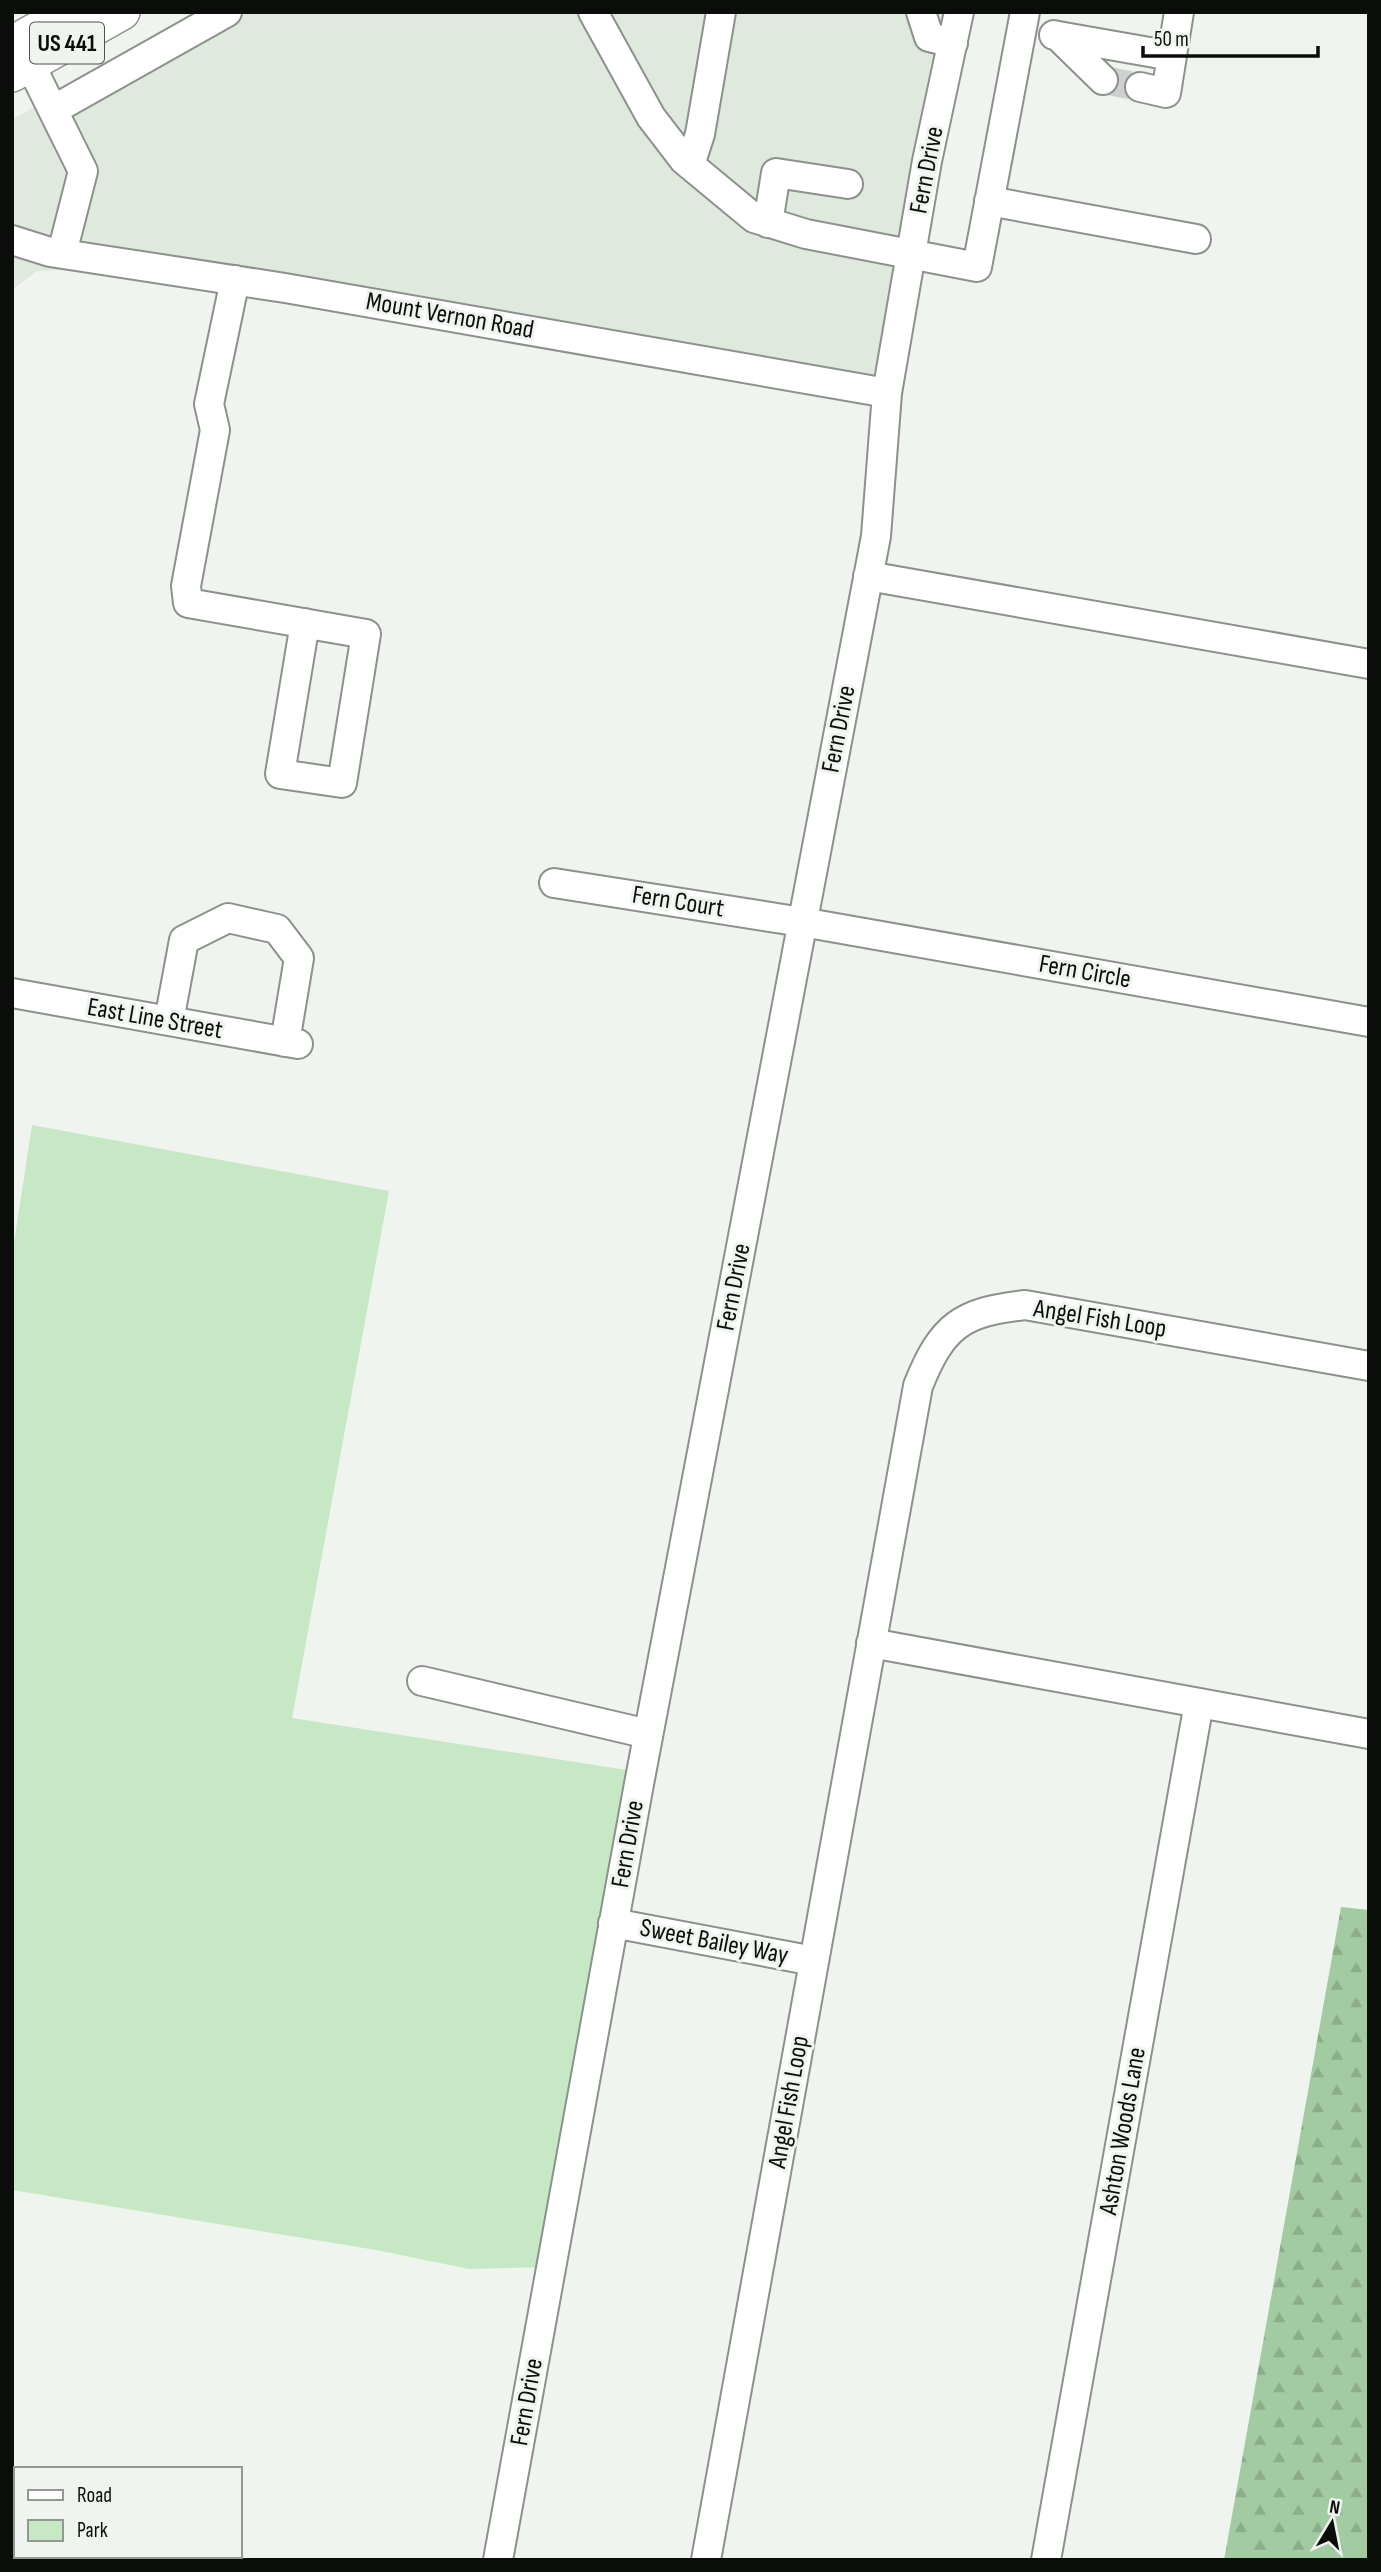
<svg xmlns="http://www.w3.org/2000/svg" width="1381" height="2572" viewBox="0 0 1381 2572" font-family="'Sofia Sans Condensed',sans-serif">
<defs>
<pattern id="forest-firs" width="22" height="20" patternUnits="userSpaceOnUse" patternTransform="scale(1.75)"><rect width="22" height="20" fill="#a3cba1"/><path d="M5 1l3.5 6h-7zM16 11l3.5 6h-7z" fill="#8bad89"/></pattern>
</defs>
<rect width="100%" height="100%" fill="#eff4ef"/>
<path fill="#dfe9de" d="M195 12H968L900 396 87 269 37 271 12 290V120Z"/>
<path fill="#c7e8c4" d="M32 1125 389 1191 292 1718 633 1771 549 2267 469 2269 376 2250 12 2190V1256Z"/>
<path fill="url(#forest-firs)" d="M1341 1907 1369 1910V2560H1224Z"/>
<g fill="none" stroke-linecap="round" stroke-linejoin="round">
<path stroke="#cdd1cd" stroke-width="28" stroke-dasharray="28 14" stroke-linecap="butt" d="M1103 80 1140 87"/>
<g stroke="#8c918c" stroke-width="32">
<path id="minor" d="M593 12 651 117 684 160 754 218 806 234 977 267 1025 12
M921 12 929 37 953 43
M1054 35 1058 36 1103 80
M1058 36 1172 56
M30 64 83 171 62 253
M1140 87 1166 93 1179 12
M53 110 227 12
M690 165 700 134 721 12
M989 201 1196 239
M768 223 776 173 848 184
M12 240 50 252 285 288 887 393
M235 280 209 404 215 430 186 586 188 603 366 634 342 783 280 774 305 623
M868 576 1369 664
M554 883 802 922 1369 1022
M12 993 298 1044
M169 1021 184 940 228 918 277 929 299 958 285 1042
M871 1643 1369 1734
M422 1681 648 1734
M613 1923 814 1961
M498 2560 639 1784 876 536 887 393 927 161 959 12
M706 2560 918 1386C942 1326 961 1312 1025 1305L1369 1366
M1046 2560 1199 1703"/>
</g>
<g stroke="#8c918c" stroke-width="38">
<path id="major" d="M12 44 69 12
M12 74 122 12"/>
</g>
<use href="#minor" stroke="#fff" stroke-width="28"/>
<use href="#major" stroke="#fff" stroke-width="35"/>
</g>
<g text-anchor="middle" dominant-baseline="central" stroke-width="6" stroke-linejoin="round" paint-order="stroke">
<rect fill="#eff4ef" stroke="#4f524f" stroke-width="2" x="30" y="22.5" width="74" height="41" rx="5"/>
<g font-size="24" font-weight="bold" fill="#0b0d0b">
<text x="67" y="43">US 441</text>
</g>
<g font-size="26" fill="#0b0d0b" stroke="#eff4ef">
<text transform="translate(927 170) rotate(-79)">Fern Drive</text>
<text transform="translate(450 316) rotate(10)">Mount Vernon Road</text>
<text transform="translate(839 729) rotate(-79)">Fern Drive</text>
<text transform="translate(678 902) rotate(9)">Fern Court</text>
<text transform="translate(1085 972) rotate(10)">Fern Circle</text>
<text transform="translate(155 1019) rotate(10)">East Line Street</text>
<text transform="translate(734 1287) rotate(-79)">Fern Drive</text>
<text transform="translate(1100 1319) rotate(9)">Angel Fish Loop</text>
<text transform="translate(628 1844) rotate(-80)">Fern Drive</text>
<text transform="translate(714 1942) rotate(11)">Sweet Bailey Way</text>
<text transform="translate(789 2102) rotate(-80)">Angel Fish Loop</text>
<text transform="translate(1123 2131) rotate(-80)">Ashton Woods Lane</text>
<text transform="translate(527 2402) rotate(-80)">Fern Drive</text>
</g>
</g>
<rect width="1381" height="2572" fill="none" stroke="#0b0d0b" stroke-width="28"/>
<rect x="14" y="2467" width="228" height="91" fill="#eff4ef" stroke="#949894" stroke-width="2"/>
<rect x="28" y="2490" width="35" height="10" fill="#ffffff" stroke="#949894" stroke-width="2"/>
<text x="77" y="2502" font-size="21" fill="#0b0d0b">Road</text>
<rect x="28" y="2520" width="35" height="21" fill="#c7e8c4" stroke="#949894" stroke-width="2"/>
<text x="77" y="2537" font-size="21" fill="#0b0d0b">Park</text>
<g transform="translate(1332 2523) rotate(10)" stroke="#eff4ef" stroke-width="5" paint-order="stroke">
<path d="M0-5L12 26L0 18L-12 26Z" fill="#0b0d0b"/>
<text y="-10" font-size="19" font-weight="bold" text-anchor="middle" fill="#0b0d0b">N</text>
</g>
<path d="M1143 46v10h175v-10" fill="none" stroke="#0b0d0b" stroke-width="3.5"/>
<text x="1154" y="46" font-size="21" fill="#0b0d0b" stroke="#eff4ef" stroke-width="5" paint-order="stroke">50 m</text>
</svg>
